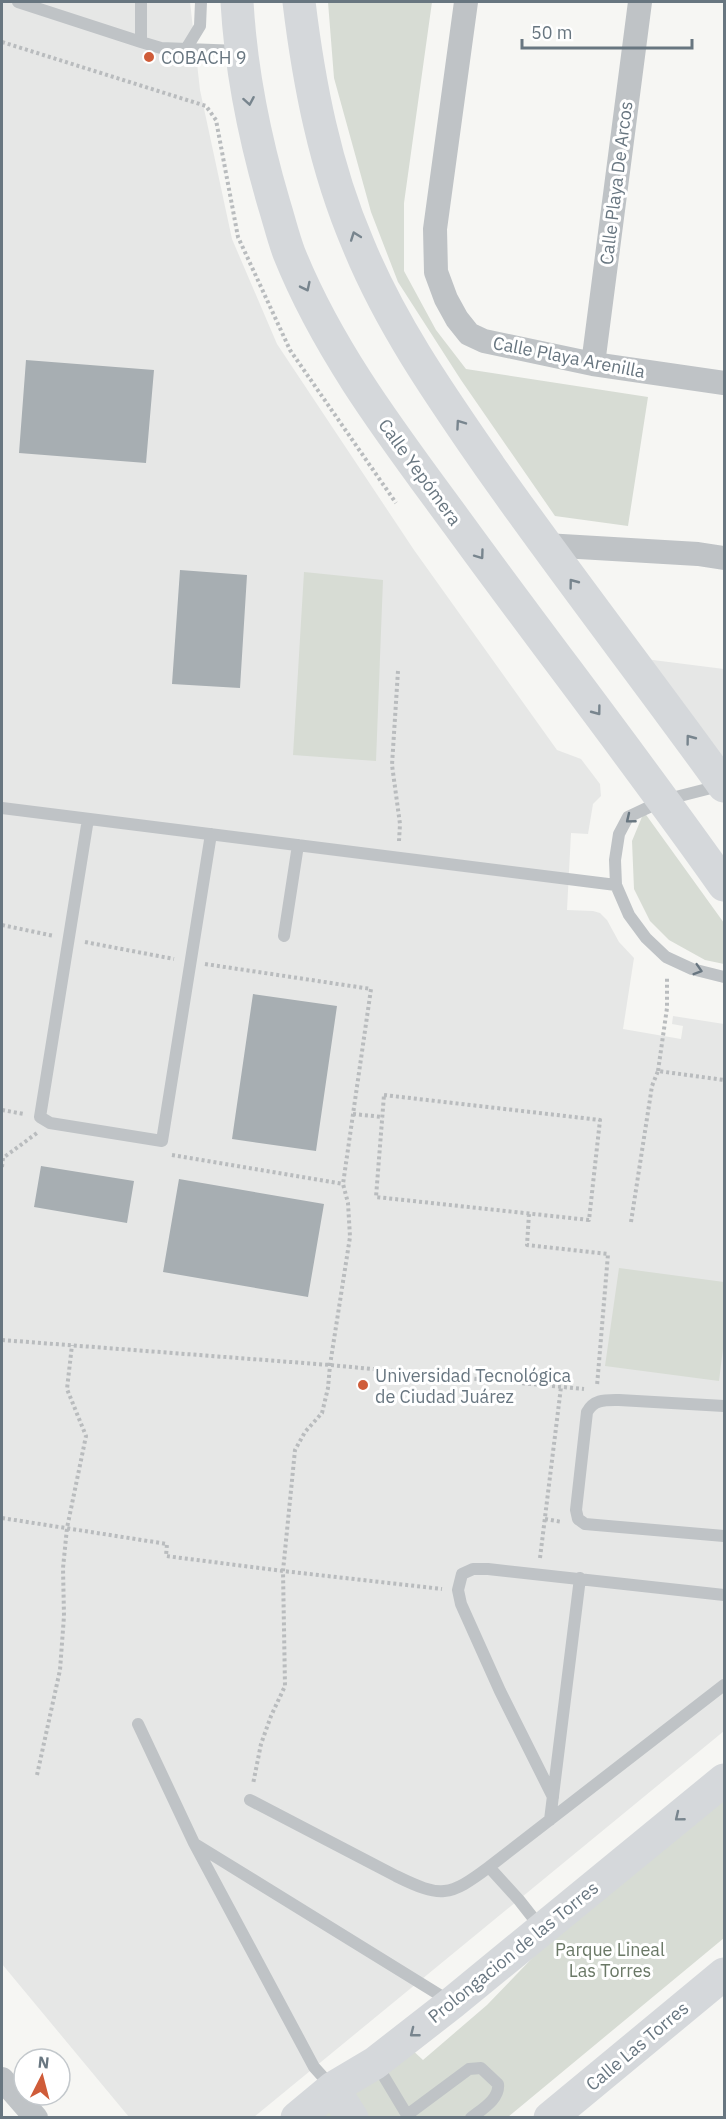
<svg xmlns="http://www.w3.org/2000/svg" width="726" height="2119" viewBox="0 0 726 2119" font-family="'IBM Plex Sans',sans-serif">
<rect width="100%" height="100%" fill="#f6f6f3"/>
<path fill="#e6e7e6" d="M2 2H190L200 90 232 239 277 344 414 550 557 750 581 759 600 784 601 796 593 804 588 834 571 833 567 910 593 911 600 913 607 920 619 942 634 958 623 1029 681 1039 683 1026 672 1024 673 1016 724 1024V1731L254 2117H129L2 1964Z
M645 659 724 669V759Z"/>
<path fill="#d7dcd4" d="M328 2H432L404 203V271L436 330 466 369 648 397 628 526 555 516 461 380 398 282 371 212 334 78Z
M304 572 383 580 376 761 293 755Z
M644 812 724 923V964L705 960 669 940 650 921 634 889 632 841Z
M619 1268 724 1282V1341L719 1381 605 1366Z
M724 1797V1938L508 2117 313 2118 408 2046 423 2060 487 2005 569 1920Z"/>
<path fill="#a7aeb2" d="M26 360 154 370 146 463 19 453Z
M180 570 247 575 240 688 172 684Z
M253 994 337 1006 316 1151 232 1139Z
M41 1166 134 1181 127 1223 34 1207Z
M179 1179 324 1204 308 1297 163 1272Z"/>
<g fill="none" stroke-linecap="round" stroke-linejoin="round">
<path stroke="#b9bcbe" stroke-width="4" stroke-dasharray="3 3" stroke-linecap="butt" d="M2 42 206 106 216 120 238 237 290 350 396 503
M398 671 392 765 400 824 399 841
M2 925 54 936
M85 942 174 959
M205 964 371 989 343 1184 348 1203 350 1237 330 1365 328 1388 322 1413 305 1432 295 1450 283 1571 285 1686 271 1716 261 1744 253 1784
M658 1071 667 1008V976
M384 1095 600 1120 589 1220 376 1197Z
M2 1110 24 1114
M353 1114 383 1117
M172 1155 343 1184
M2 1167 3 1158 37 1133
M529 1214 527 1245 608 1254 597 1386
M631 1222 652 1086 658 1071 724 1080
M2 1340 330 1365 584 1389
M2 1518 167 1544 166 1556 283 1571 442 1589
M545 1519 562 1522
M540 1558 561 1387
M37 1775 60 1670 64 1616 63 1568 67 1528 86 1436 67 1389 72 1345"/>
<path stroke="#bfc3c6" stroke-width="12" d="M18 2 141 42V2
M141 42 161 48 239 51
M186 49 200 26 201 2
M719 786 664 800 628 817 619 834 615 860 616 885 629 915 646 938 666 957 692 969 724 977
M2 808 616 885
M88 819 40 1117 50 1123 162 1141 211 834
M284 936 298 845
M724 1406 619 1400C605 1400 594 1399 587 1412L576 1510 578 1519 585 1524 724 1536
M138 1724 194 1843 314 2067 332 2087
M553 1797 500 1691 461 1604 458 1590 462 1574 473 1569H488L724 1595
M250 1800 396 1876C441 1898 449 1897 489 1867
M550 1820 580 1578
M195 1844 451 2002
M541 1928 519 1900 489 1867 724 1685
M377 2065 407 2115
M407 2118V2115L469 2069 481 2068 498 2084C500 2099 482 2109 471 2118"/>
<path stroke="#bfc3c6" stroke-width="24" d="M466 2 435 229 436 272 446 299 457 319 469 334 484 341 593 364 724 383
M593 364 640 2
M545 545 698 554 724 558
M2 2079 36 2118"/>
<path stroke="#d5d8db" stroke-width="33" d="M237 2C241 72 254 136 274 204 279 220 283 237 289 253 329 353 395 438 458 524 546 645 638 763 724 885
M299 2C309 84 325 167 358 244 391 325 441 396 490 467 566 575 647 679 724 786
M333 2088 352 2118
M297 2118 333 2088 375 2063 452 2003 724 1780
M550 2118 724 1974"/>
</g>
<defs><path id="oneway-chevron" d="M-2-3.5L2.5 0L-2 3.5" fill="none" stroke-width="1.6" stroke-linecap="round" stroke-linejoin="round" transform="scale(1.5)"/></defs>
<g stroke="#78858e">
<use href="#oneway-chevron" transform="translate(249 101) rotate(80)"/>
<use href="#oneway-chevron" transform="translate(355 236) rotate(-110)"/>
<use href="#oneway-chevron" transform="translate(306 287) rotate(64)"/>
<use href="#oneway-chevron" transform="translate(460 424) rotate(-125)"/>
<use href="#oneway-chevron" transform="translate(480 555) rotate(54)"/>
<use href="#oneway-chevron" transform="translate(573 583) rotate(-127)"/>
<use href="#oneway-chevron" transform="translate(597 711) rotate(53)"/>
<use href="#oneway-chevron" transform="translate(690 739) rotate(-127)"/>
<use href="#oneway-chevron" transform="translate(679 1817) rotate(141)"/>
<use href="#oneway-chevron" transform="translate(414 2033) rotate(142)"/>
</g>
<g stroke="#687680">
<use href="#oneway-chevron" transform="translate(630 819) rotate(141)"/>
<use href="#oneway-chevron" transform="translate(698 970) rotate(17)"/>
</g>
<g fill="#cf5c39" stroke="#fff" stroke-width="2">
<circle cx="149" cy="57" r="6"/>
<circle cx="363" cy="1385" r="6"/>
</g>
<g text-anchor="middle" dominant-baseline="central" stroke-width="6" stroke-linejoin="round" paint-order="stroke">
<g font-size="18" fill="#687680" stroke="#fff" text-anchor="start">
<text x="161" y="57">COBACH 9</text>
<text x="375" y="1375">Universidad Tecnológica<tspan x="375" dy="21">de Ciudad Juárez</tspan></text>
</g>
<g font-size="18" fill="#687680" stroke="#fff">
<text transform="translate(616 183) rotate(-83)">Calle Playa De Arcos</text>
<text transform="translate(569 357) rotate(11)">Calle Playa Arenilla</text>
<text transform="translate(420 472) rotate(54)">Calle Yepómera</text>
<text transform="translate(513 1952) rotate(-39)">Prolongacion de las Torres</text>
<text transform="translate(637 2046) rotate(-40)">Calle Las Torres</text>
</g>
<g font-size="18" fill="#6a7866" stroke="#fff">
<text x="610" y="1949">Parque Lineal<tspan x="610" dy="21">Las Torres</tspan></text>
</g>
</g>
<rect width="726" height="2119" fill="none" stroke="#687680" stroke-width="6"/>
<g transform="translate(42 2077) rotate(6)"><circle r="28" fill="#ffffff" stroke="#c3c8cc" stroke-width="1.5"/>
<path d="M0-4.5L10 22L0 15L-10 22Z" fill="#cf5c39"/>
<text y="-9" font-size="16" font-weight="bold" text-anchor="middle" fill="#687680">N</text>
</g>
<path d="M522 39v9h170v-9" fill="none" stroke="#687680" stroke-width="3"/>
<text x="531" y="39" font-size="18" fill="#687680" stroke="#ffffff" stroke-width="4.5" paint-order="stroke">50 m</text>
</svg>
